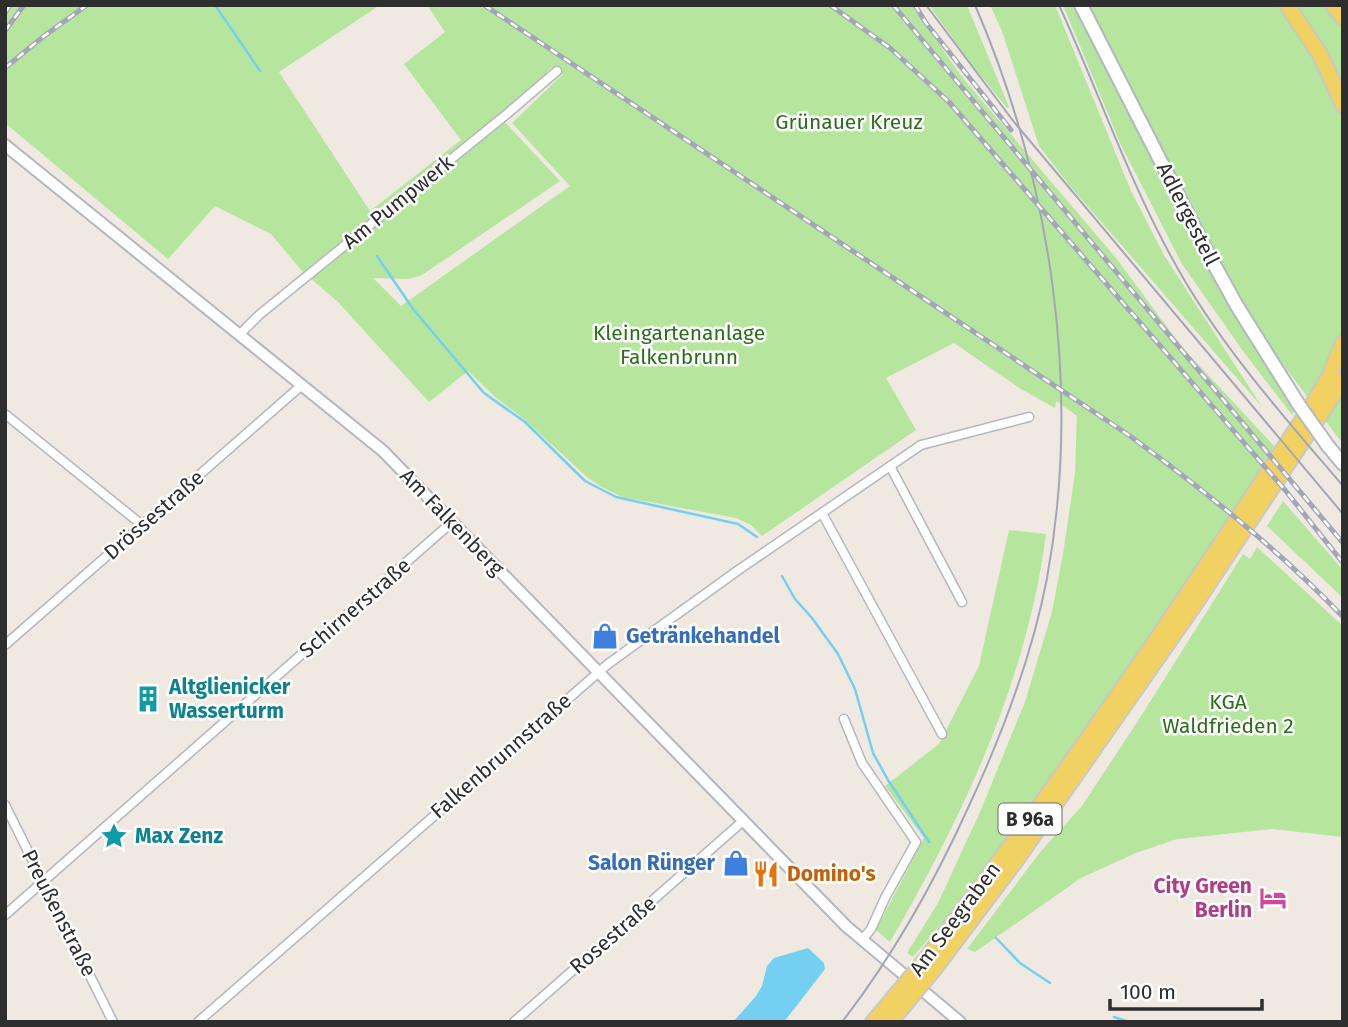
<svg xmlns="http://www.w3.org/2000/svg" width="1348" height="1027" viewBox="0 0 1348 1027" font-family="'Fira Sans',sans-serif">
<rect width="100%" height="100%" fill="#efe9e1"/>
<path fill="#b6e59e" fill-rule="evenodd" d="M5 5H380L279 72 370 211 461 140 404 64 445 32 427 5H912L962 77 1116 258 1182 347 1276 448 1228 519 1232 523 976 883 913 957 907 953 938 903 980 812 1025 702 1052 612 1063 554 1075 473 1077 416 1056 401 1055 408 1021 389 954 343 886 378 916 430 762 536 751 525 736 518 622 497 600 486 587 477 525 420 494 396 468 371 429 402 338 302 302 271 271 234 215 206 168 259 5 123ZM552 67 563 74 512 123 570 186 401 306 373 278 409 279 422 275 560 181 501 118Z
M929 5H967L1009 107 1007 108 969 61Z
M990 5H1055L1131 191 1164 255 1262 407 1070 186 1039 146 1002 31Z
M1063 5H1075L1196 246 1224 296 1295 410 1292 415 1243 351 1182 264 1121 145Z
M1089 5H1343V444L1261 335 1209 243Z
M1283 501 1343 570V598L1267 526Z
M1009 530 1046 534C1027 681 963 816 890 942L876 930 924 838 885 786 939 744 979 666Z
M1257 547 1343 626V837L1273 829 1177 839 1136 853 1081 878 975 952 967 949 1041 851 1082 806 1143 713 1243 554 1250 559Z"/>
<path fill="#75cff0" d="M808 948 824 963 825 969 784 1022H733L756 996 762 986 767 966 774 958Z"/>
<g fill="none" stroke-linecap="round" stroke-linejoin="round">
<path stroke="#75cff0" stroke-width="2.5" d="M215 5 260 71
M377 256 413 309 484 393 525 422 585 481 616 497 738 524 757 537
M782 576 795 599 812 618 838 654 855 689 873 753 888 780 929 842
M996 938 1020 963 1050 983
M1114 1017 1129 1022"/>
<g stroke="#b4b7c1" stroke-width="11">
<path id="minor" d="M240 334 259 315 508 113 557 71
M5 414 142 525
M890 466 962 602
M822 513 942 734
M5 645 302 385
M844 719 862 763 916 842 885 898 871 929 862 940
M5 805 113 1022
M5 915 452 522
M198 1022 608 664 737 571 921 445 1029 417
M514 1022 743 821"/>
</g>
<g stroke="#b4b7c1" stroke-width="14">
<path id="tertiary" d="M5 145 383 451 846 926 960 1022"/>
</g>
<g stroke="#b4b7c1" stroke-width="16">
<path id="secondary" d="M1081 5 1205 248 1237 306 1299 405
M1328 446 1343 464"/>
</g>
<g stroke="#c9c9c9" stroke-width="18">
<path id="primary" d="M1287 5 1321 56 1343 105
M1333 5 1343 18
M925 960C1064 779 1192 590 1316 399L1330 375 1343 343
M935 968 1014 863 1195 604 1343 380
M873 1022 891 1001
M890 1022 901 1009"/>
</g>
<use href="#minor" stroke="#fff" stroke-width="8"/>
<use href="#tertiary" stroke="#fff" stroke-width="10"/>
<use href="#secondary" stroke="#fff" stroke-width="12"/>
<use href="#primary" stroke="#f2d163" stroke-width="14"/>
<path stroke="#a3a6b8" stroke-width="2" d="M926 5 1014 122 1343 514
M1059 5C1100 95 1132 190 1182 276 1226 352 1286 419 1343 486
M842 1022C893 956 934 883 968 808 1002 735 1032 657 1047 578 1082 388 1051 181 975 5"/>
<g stroke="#a3a6b8" stroke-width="5">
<path id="rail" d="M484 5 1130 436C1205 491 1278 549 1343 617
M830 5 890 48 949 102 1285 490 1343 563
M893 5 1343 543
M915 5 926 23 1011 130
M5 13 10 5
M5 31 24 5
M5 68 44 36 87 5"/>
</g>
<use href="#rail" stroke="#fff" stroke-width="2.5" stroke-dasharray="8" stroke-linecap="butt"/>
<g stroke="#b4b7c1" stroke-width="16" stroke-linecap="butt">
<path id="secondary-bridge" d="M1299 405 1328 446"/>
</g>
<g stroke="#c9c9c9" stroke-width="18" stroke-linecap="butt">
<path id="primary-bridge" d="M891 1001 925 960
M901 1009 935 968"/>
</g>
<use href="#secondary-bridge" stroke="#fff" stroke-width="12"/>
<use href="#primary-bridge" stroke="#f2d163" stroke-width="14"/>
</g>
<defs>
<g id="shop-bare" transform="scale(2.1)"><path d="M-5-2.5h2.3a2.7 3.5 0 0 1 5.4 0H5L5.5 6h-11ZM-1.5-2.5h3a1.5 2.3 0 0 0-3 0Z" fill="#3f7fe0" stroke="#fff" stroke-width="2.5" paint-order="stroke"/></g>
<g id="building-bare" transform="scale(2.1)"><path d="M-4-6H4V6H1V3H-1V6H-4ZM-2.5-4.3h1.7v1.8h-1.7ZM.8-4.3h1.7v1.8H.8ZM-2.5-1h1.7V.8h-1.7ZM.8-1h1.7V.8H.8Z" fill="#0f9aa8" stroke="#fff" stroke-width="2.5" paint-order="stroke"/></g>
<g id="sight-bare" transform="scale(2.1)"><path d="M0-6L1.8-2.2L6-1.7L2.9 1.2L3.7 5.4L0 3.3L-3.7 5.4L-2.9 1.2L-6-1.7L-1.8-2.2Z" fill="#0f9aa8" stroke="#fff" stroke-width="2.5" paint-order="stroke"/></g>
<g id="restaurant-bare" transform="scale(2.1)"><path d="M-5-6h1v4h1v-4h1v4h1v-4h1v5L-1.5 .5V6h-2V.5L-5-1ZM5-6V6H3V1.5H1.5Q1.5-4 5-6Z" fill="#e8710a" stroke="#fff" stroke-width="2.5" paint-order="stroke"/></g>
<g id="hotel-bare" transform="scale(2.1)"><path d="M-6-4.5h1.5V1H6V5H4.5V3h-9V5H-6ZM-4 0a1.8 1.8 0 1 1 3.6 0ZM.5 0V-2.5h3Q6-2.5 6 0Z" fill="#d1479c" stroke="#fff" stroke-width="2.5" paint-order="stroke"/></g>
</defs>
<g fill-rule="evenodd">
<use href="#shop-bare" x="605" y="636"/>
<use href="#building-bare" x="148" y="699"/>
<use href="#sight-bare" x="114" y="836"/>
<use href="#shop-bare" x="736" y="863"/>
<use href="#restaurant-bare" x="766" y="874"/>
<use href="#hotel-bare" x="1273" y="898"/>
</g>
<g text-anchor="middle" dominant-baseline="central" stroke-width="5" stroke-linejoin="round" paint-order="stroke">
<rect fill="#fff" stroke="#6d6d6d" stroke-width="2" x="998.5" y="803.5" width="63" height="31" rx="5"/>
<g font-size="19" font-weight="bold" fill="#2e2e2e">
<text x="1030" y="819">B 96a</text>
</g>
<g font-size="21" fill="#2c6e1b" stroke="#fff">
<text x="849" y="122">Grünauer Kreuz</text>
<text x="679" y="333">Kleingartenanlage<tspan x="679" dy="24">Falkenbrunn</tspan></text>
<text x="1228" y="702">KGA<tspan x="1228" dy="24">Waldfrieden 2</tspan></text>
</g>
<g font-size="21" fill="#2e2e2e" stroke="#fff">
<text transform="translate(398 202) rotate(-39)">Am Pumpwerk</text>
<text transform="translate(1188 214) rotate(63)">Adlergestell</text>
<text transform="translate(154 515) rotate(-41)">Drössestraße</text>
<text transform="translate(452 522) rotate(46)">Am Falkenberg</text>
<text transform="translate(355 608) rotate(-41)">Schirnerstraße</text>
<text transform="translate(501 756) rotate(-41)">Falkenbrunnstraße</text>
<text transform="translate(59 913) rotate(63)">Preußenstraße</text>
<text transform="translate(955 919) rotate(-53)">Am Seegraben</text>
<text transform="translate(613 935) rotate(-41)">Rosestraße</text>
</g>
<g font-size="21" font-weight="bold" fill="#366cbe" stroke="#fff" text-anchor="start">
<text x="626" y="636">Getränkehandel</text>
<text x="715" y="863" text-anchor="end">Salon Rünger</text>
</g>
<g font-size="21" font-weight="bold" fill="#0d838f" stroke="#fff" text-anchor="start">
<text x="169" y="687">Altglienicker<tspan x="169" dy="24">Wasserturm</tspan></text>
<text x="135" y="836">Max Zenz</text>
</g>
<g font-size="21" font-weight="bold" fill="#c56008" stroke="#fff" text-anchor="start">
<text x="787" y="874">Domino's</text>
</g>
<g font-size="21" font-weight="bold" fill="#b23c85" stroke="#fff" text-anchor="end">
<text x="1252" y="886">City Green<tspan x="1252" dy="24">Berlin</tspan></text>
</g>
</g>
<rect width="1348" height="1027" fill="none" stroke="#2e2e2e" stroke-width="14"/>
<path d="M1110 999v10h152v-10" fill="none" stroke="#2e2e2e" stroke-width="3.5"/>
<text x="1120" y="999" font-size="21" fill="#2e2e2e" stroke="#ffffff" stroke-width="5" paint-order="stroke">100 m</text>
</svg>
